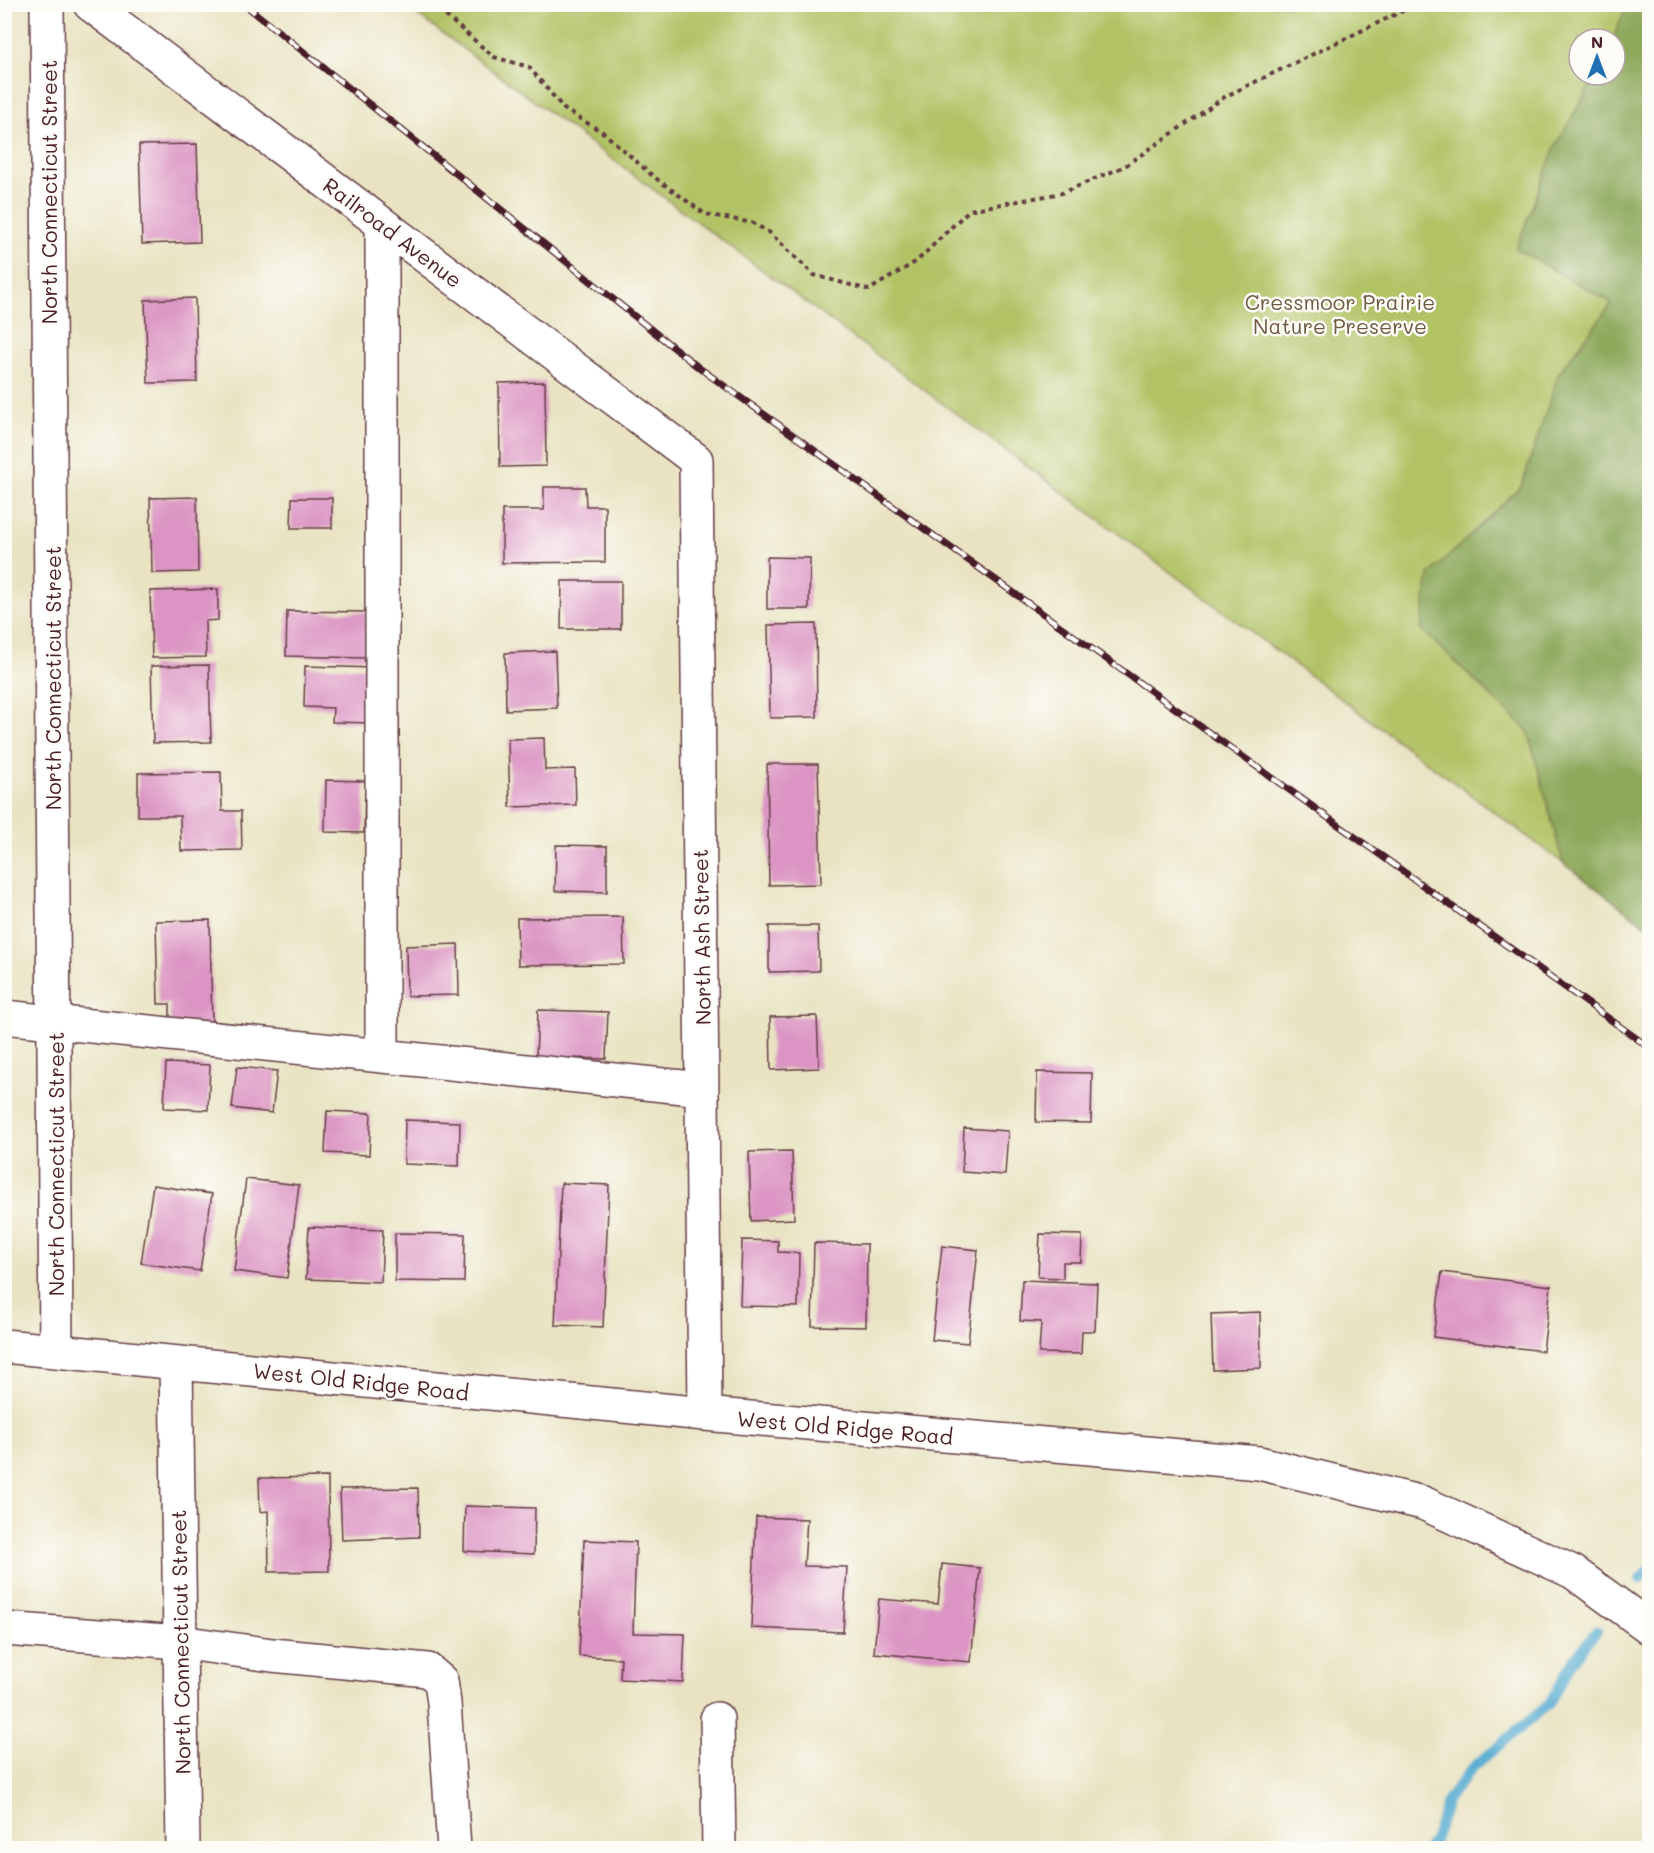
<svg xmlns="http://www.w3.org/2000/svg" width="1654" height="1853" viewBox="0 0 1654 1853" font-family="Mali,sans-serif">
<rect width="100%" height="100%" fill="#fdfcf7"/>
<filter id="ink" filterUnits="userSpaceOnUse"><feTurbulence type="fractalNoise" baseFrequency=".0167" numOctaves="2"/><feDisplacementMap in="SourceGraphic" scale="12" xChannelSelector="R" yChannelSelector="G"/><feConvolveMatrix kernelMatrix="1 2 1 2 8 2 1 2 1" color-interpolation-filters="sRGB"/></filter>
<filter id="wash" filterUnits="userSpaceOnUse"><feTurbulence type="fractalNoise" baseFrequency=".008" numOctaves="4" result="noise"/><feDisplacementMap in="SourceGraphic" scale="24" xChannelSelector="R" yChannelSelector="G"/><feGaussianBlur stdDeviation="1.35" result="paint"/><feColorMatrix in="noise" values="0 0 0 0 0 0 0 0 0 0 0 0 0 0 0 0 0 1.4 0 .05"/><feComposite in="paint" operator="in"/></filter>
<g filter="url(#wash)">
<rect width="100%" height="100%" fill="#e9e3c2"/>
<path fill="#b2c366" stroke="#7e7148" stroke-width="1.5" fill-rule="evenodd" d="M404 5H1649V927L1563 863ZM1579 39H1615V75H1579Z"/>
<path fill="#8da95b" stroke="#6c6443" stroke-width="1.5" d="M1627 5H1650L1649 928 1563 863 1528 731 1421 629 1429 575 1522 485 1559 373 1612 303 1516 249 1555 147 1596 75H1615V39H1613Z"/>
<g fill="none" stroke-linecap="round" stroke-linejoin="round">
<path stroke="#54aad0" stroke-width="10" d="M1640 1579 1650 1568
M1428 1848 1434 1841 1448 1799 1472 1768 1548 1705 1575 1658 1597 1631"/>
</g>
<g id="blocks">
<path fill="#db94c3" d="M197 144 200 242 142 244 139 145Z
M195 298 197 382 148 383 145 300Z
M545 382 546 466 500 467 499 383Z
M544 487H585L586 506H605V562L502 563V510H544Z
M197 497 198 572 152 573 150 498Z
M292 498H332V528H291Z
M767 557 810 558 809 609H767Z
M562 581H621V629H561Z
M218 589V620L205 621 206 657 152 658 150 591Z
M287 611 367 612 366 658 286 656Z
M816 624 817 717 770 718 768 625Z
M555 651 557 708 506 710 505 653Z
M209 665 211 742 153 743 151 666Z
M305 666 376 668 374 723 332 722 333 708 304 707Z
M544 738 545 770 575 769 576 805 510 807 508 739Z
M767 764H818L821 884 769 885Z
M221 772 222 811H241L242 850 181 851 180 816H138V773Z
M326 780 365 781 364 833 325 832Z
M556 845 607 846V892L555 891Z
M623 917 624 964 518 965 517 918Z
M210 920 212 1027 170 1028V1004H158L156 921Z
M769 926H818L819 971 769 972Z
M458 944 459 995 407 996 406 946Z
M538 1010 608 1012 606 1059 536 1057Z
M817 1016 819 1068 771 1070 770 1017Z
M166 1063 210 1065 208 1110 164 1108Z
M237 1067 277 1071 272 1113 232 1108Z
M1037 1072 1092 1073 1091 1123 1036 1122Z
M327 1111 371 1113 369 1155 325 1153Z
M405 1120 460 1122 459 1166 404 1164Z
M964 1128 1008 1131 1005 1175 962 1172Z
M792 1151 794 1219 751 1221 749 1152Z
M246 1179 299 1185 287 1278 234 1271Z
M561 1183 609 1185 603 1327 555 1325Z
M153 1185 212 1194 200 1271 141 1263Z
M309 1227 383 1230 381 1282 306 1279Z
M395 1233 465 1234 464 1282 395 1281Z
M1040 1234 1082 1235 1081 1262H1063V1278L1038 1277Z
M742 1240 778 1241V1252L799 1253 798 1307 740 1306Z
M814 1243 867 1244 866 1327 812 1326Z
M942 1246 978 1250 968 1343 932 1340Z
M1442 1272 1551 1286 1543 1351 1433 1337Z
M1022 1280 1097 1283 1095 1331H1082L1081 1354 1039 1353 1041 1322 1020 1321Z
M1260 1312 1261 1368 1213 1370 1211 1314Z
M328 1477 329 1571 269 1572 268 1511 260 1512 259 1478Z
M418 1488 419 1537 342 1540 340 1489Z
M465 1506 535 1508 534 1554 464 1551Z
M756 1517 807 1519 804 1566 847 1567 843 1632 751 1628Z
M584 1540 636 1542 633 1633 685 1634 683 1682 620 1679 621 1658 579 1656Z
M942 1564 980 1568 971 1662 874 1653 879 1599 938 1604Z"/>
</g>
</g>
<g filter="url(#ink)">
<use href="#blocks" fill-opacity="0" stroke="#623c42" stroke-width="1.5"/>
<g fill="none" stroke-linecap="round" stroke-linejoin="round">
<g stroke="#623c42" stroke-width="36">
<path id="minor" d="M47 4 56 1351
M90 4 696 460 705 1414
M382 224V1056
M4 1017 702 1089
M4 1346 705 1414 1259 1463 1423 1503 1573 1572 1650 1628
M176 1363 183 1848
M4 1629 180 1642 272 1655 428 1670 441 1681 444 1703 454 1848
M717 1719 719 1848"/>
</g>
<path stroke="#623c42" stroke-width="4" stroke-dasharray="4.5 4.5" stroke-linecap="butt" d="M432 4 494 57 529 67 564 109 604 133 654 177 705 214 753 223 770 233 814 275 869 290 917 261 969 210 1062 193 1125 166 1226 96 1417 4"/>
<use href="#minor" stroke="#fff" stroke-width="33"/>
<g stroke="#4a1f2b" stroke-width="7">
<path id="rail" d="M244 4 698 367 1650 1048"/>
</g>
<use href="#rail" stroke="#fdfcf7" stroke-width="4.5" stroke-dasharray="14" stroke-linecap="butt"/>
</g>
</g>
<g text-anchor="middle" dominant-baseline="central" stroke-width="5" stroke-linejoin="round" paint-order="stroke">
<g font-size="21" fill="#4a1f2b" stroke="#fdfcf7">
<text transform="translate(48 192) rotate(-90)">North Connecticut Street</text>
<text transform="translate(393 232) rotate(37)">Railroad Avenue</text>
<text transform="translate(52 678) rotate(-90)">North Connecticut Street</text>
<text transform="translate(701 937) rotate(-91)">North Ash Street</text>
<text transform="translate(55 1164) rotate(-90)">North Connecticut Street</text>
<text transform="translate(361 1381) rotate(6)">West Old Ridge Road</text>
<text transform="translate(845 1427) rotate(5)">West Old Ridge Road</text>
<text transform="translate(180 1642) rotate(-91)">North Connecticut Street</text>
</g>
<g font-size="21" fill="#6e5840" stroke="#fdfcf7">
<text x="1340" y="301">Cressmoor Prairie<tspan x="1340" dy="24">Nature Preserve</tspan></text>
</g>
</g>
<rect width="1654" height="1853" fill="none" stroke="#fdfcf7" stroke-width="24"/>
<g transform="translate(1597 57)"><circle r="28" fill="#fdfcf7" stroke="#b5a4a5" stroke-width="1.5"/>
<path d="M0-4.5L10 22L0 15L-10 22Z" fill="#1f6fb2"/>
<text y="-9" font-size="16" font-weight="bold" text-anchor="middle" fill="#4a1f2b">N</text>
</g>
</svg>
